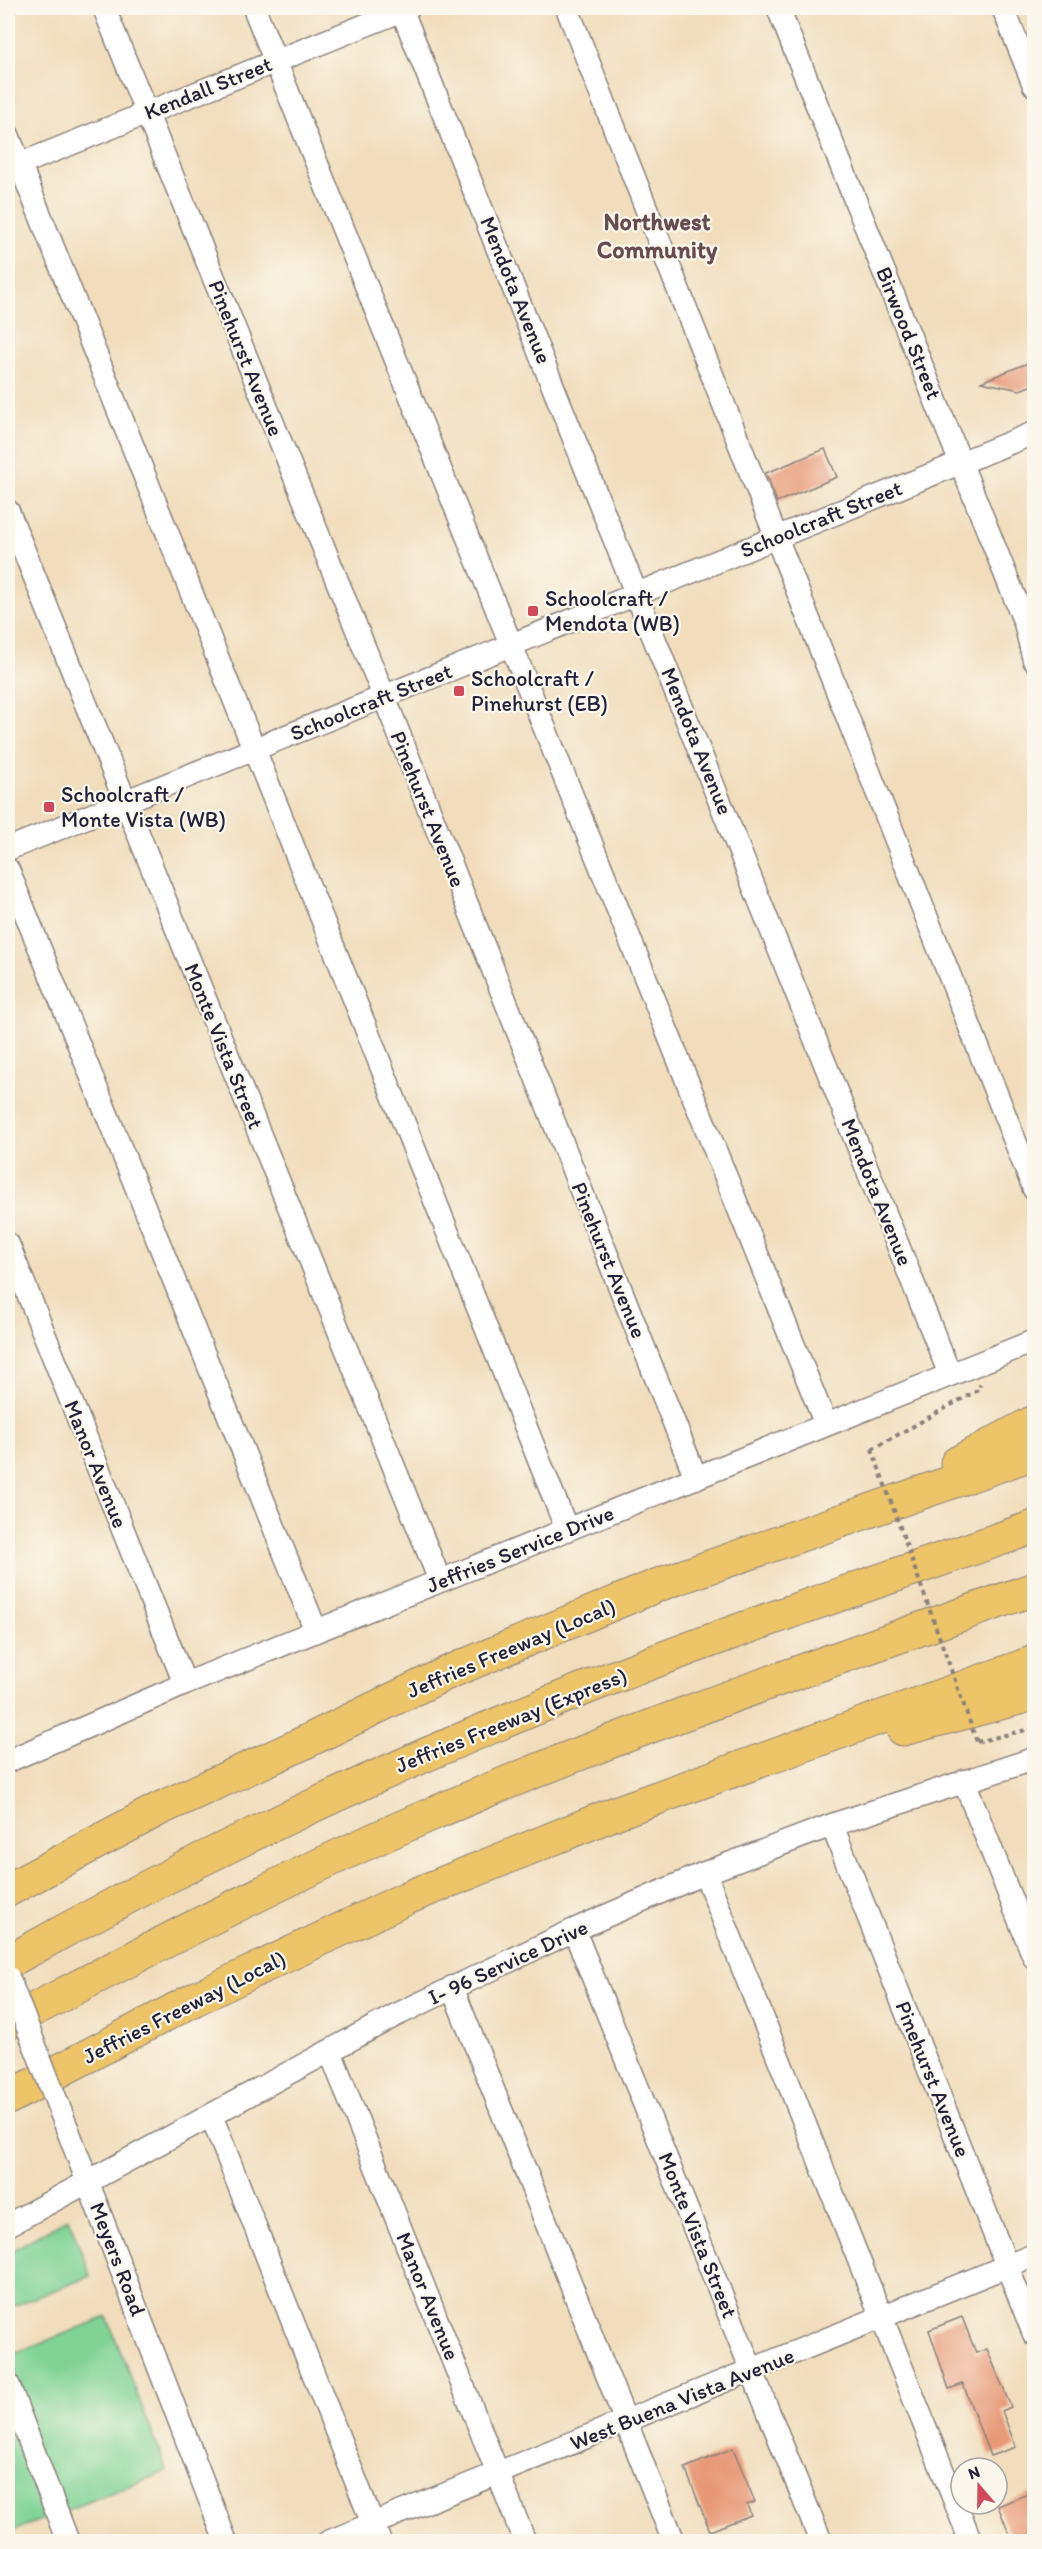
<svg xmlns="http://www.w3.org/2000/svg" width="1042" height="2549" viewBox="0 0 1042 2549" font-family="Itim,sans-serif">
<rect width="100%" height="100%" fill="#fbf7ec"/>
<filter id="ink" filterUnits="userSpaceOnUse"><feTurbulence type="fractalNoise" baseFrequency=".0167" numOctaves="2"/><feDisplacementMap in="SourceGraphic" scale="12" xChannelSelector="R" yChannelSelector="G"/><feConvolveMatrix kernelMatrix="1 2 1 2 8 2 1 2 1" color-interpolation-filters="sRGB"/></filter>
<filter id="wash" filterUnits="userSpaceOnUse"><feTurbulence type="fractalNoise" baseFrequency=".008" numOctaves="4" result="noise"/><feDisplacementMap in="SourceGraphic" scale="24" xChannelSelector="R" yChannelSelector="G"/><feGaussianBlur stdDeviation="1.35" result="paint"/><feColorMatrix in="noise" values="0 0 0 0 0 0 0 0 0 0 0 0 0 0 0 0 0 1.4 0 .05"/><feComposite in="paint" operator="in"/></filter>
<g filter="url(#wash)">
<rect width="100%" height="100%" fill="#f1ddbc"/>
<path fill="#80d394" stroke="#517a68" stroke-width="1.5" d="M68 2218 91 2276 8 2308V2253Z
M107 2317 167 2471 8 2533V2356Z"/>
<g id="blocks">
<path fill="#e79774" d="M1035 360V384L1020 390 981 382Z
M825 449 837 477 777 502 766 473Z
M962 2317 976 2353 987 2349 1011 2407 1002 2411 1016 2447 990 2456 963 2384 949 2389 929 2330Z
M733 2448 755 2502 747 2505 751 2515 710 2531 685 2468Z
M1035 2491V2541H1012L998 2506Z"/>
</g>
</g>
<g filter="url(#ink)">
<use href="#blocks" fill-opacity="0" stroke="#8a807c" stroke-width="1.5"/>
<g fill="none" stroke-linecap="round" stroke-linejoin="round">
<g stroke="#8a807c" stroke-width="25">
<path id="minor" d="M104 8 375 674 696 1478
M254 8 826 1425
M401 8 950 1375
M567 8 1034 1189
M778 8 1025 623 1034 660
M1003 8 1034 85
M8 135 567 1530
M8 169 408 8
M8 511 440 1581
M8 849 1034 433
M8 870 316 1631
M8 1244 185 1684
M8 1761 185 1684 1034 1341
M964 1781 1034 1957
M832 1825 1034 2334
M705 1873 971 2542
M574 1930 821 2542
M452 1987 674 2542
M330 2051 525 2542
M211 2115 380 2542
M67 2128 226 2542
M8 2225 394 2016 574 1930 702 1874 832 1825 1034 1759
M8 2384 68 2542
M328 2542 1034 2255"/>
</g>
<g stroke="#8a807c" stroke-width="35">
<path id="highway" d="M957 1463 1034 1422
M903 1729 1034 1694
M8 1890 159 1809 295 1747 447 1673 658 1585 1034 1453
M8 1962C196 1856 390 1766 591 1686 737 1628 886 1579 1034 1527
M8 2023C145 1952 282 1879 425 1817 624 1731 830 1661 1034 1589
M8 2098 195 1999 407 1898 618 1812 1034 1662"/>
</g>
<path stroke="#8a807c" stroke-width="4" stroke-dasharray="4.5 4.5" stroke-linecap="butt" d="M872 1449 980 1389V1384
M977 1742 1034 1728"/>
<use href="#minor" stroke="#fff" stroke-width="22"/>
<use href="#highway" stroke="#eec469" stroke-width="33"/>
<g stroke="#8a807c" stroke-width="25" stroke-linecap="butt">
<path id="minor-bridge" d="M8 1977 67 2128"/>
</g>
<path stroke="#8a807c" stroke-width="4" stroke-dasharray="4.5 4.5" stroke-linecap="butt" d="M872 1449 977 1742"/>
<use href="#minor-bridge" stroke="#fff" stroke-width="22"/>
</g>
</g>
<g fill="#d1495b" stroke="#fbf7ec" stroke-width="2">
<rect x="527" y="605" width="12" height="12" rx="3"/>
<rect x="453" y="685" width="12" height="12" rx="3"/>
<rect x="43" y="801" width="12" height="12" rx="3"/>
</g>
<g text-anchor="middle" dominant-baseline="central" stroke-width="4.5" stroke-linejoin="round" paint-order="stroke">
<g font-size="22" fill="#22223b" stroke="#fbf7ec">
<text transform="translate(208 88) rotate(-22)">Kendall Street</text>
<text transform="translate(516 290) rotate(68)">Mendota Avenue</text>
<text transform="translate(909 333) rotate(68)">Birwood Street</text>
<text transform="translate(246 358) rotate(68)">Pinehurst Avenue</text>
<text transform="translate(821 519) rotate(-22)">Schoolcraft Street</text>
<text transform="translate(371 702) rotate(-22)">Schoolcraft Street</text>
<text transform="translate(697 741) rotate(68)">Mendota Avenue</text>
<text transform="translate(428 809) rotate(68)">Pinehurst Avenue</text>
<text transform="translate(224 1046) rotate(68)">Monte Vista Street</text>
<text transform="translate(877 1192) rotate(68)">Mendota Avenue</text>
<text transform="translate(609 1260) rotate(68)">Pinehurst Avenue</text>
<text transform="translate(96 1464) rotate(68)">Manor Avenue</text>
<text transform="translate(520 1549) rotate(-22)">Jeffries Service Drive</text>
<text transform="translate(511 1648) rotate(-23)">Jeffries Freeway (Local)</text>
<text transform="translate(511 1720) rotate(-22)">Jeffries Freeway (Express)</text>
<text transform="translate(508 1962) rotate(-25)">I- 96 Service Drive</text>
<text transform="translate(184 2007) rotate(-27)">Jeffries Freeway (Local)</text>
<text transform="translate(933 2079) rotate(68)">Pinehurst Avenue</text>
<text transform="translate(698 2235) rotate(68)">Monte Vista Street</text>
<text transform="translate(118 2259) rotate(69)">Meyers Road</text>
<text transform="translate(428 2296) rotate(68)">Manor Avenue</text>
<text transform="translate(682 2399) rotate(-22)">West Buena Vista Avenue</text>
</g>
<g font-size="22" fill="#22223b" stroke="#fbf7ec" text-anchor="start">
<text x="545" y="598">Schoolcraft /<tspan x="545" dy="25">Mendota (WB)</tspan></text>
<text x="471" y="678">Schoolcraft /<tspan x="471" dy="25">Pinehurst (EB)</tspan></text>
<text x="61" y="794">Schoolcraft /<tspan x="61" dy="25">Monte Vista (WB)</tspan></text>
</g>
<g font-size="24" font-weight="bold" fill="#674b4f" stroke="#fbf7ec">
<text x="657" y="221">Northwest<tspan x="657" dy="28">Community</tspan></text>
</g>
</g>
<rect width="1042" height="2549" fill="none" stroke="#fbf7ec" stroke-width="30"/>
<g transform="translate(979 2486) rotate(340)"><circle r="28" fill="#fbf7ec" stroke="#a4a2a5" stroke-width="1.5"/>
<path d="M0-4.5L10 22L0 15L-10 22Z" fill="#d1495b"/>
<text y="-9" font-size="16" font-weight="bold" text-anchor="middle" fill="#22223b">N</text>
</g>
</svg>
